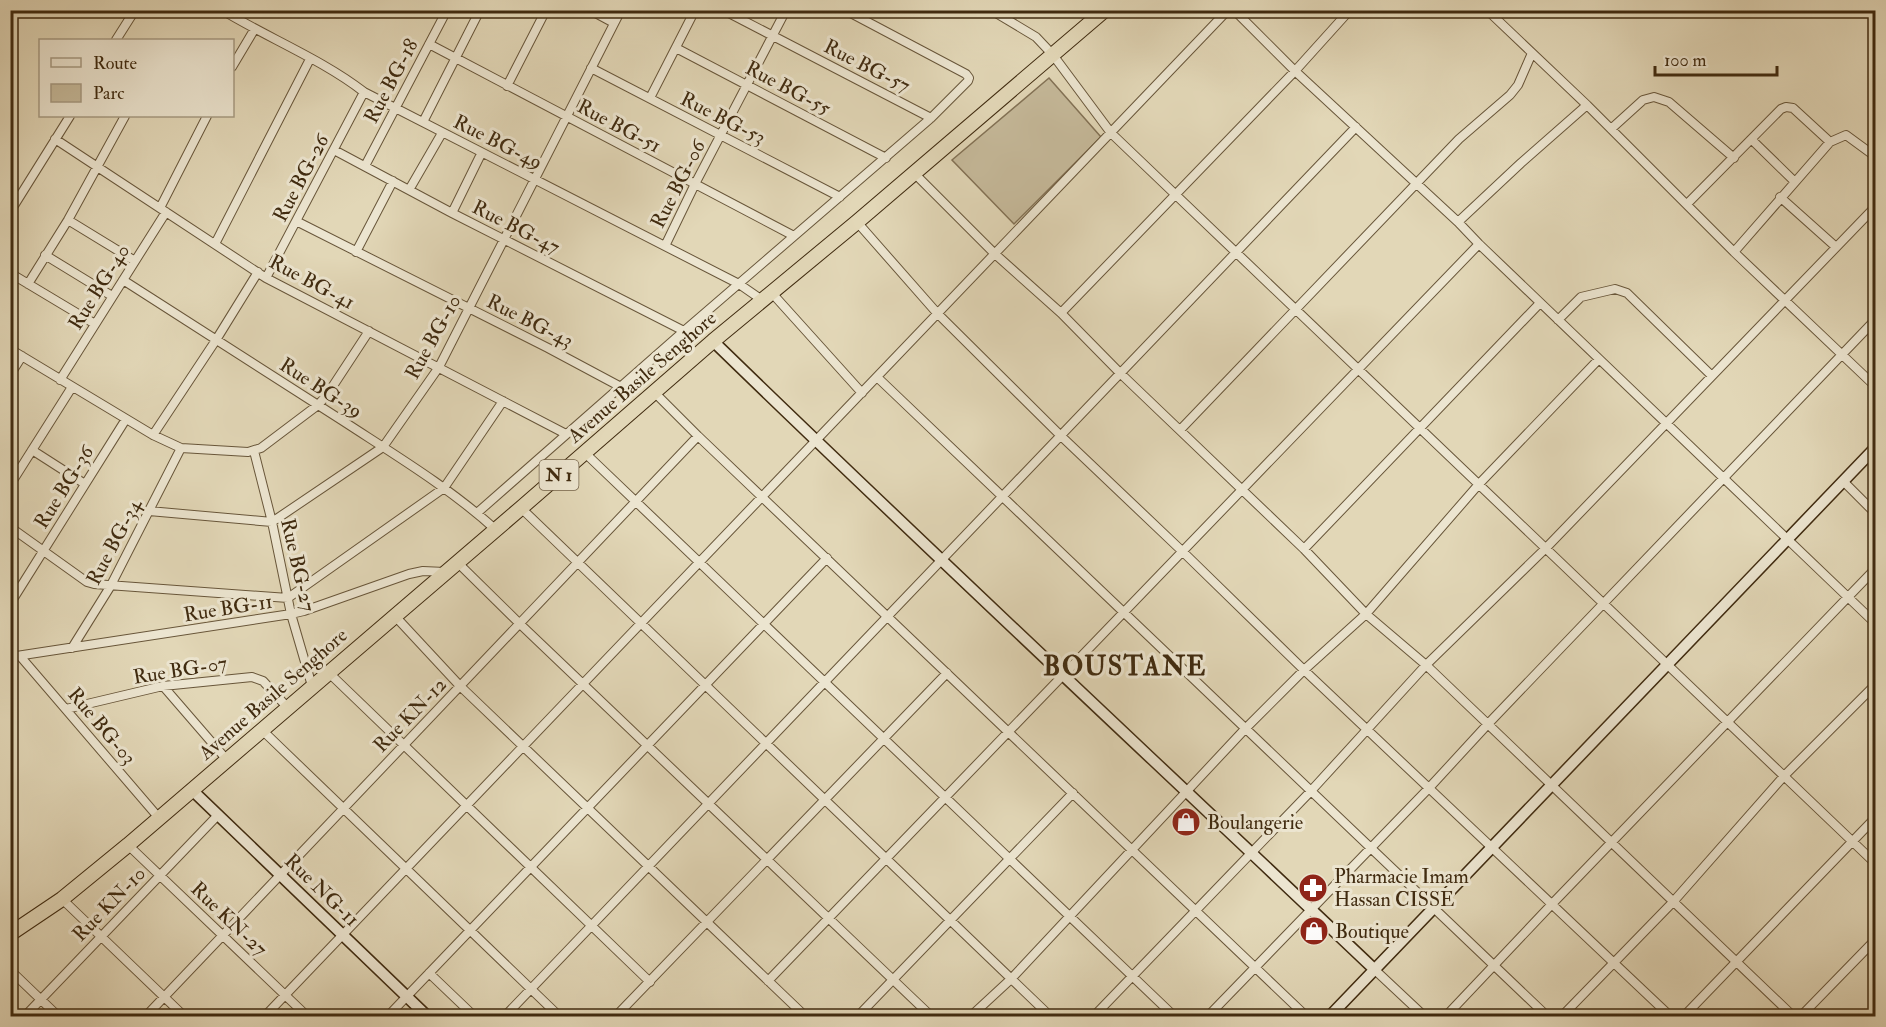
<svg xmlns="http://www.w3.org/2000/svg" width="1886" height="1027" viewBox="0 0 1886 1027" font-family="'IM FELL Double Pica',serif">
<rect width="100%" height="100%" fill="#e2d7b7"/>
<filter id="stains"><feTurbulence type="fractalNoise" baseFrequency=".00333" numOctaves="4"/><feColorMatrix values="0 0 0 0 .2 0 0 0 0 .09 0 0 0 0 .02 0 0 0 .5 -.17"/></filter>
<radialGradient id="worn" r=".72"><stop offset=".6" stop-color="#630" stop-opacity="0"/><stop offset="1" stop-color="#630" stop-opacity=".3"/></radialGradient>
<path fill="#c6ba9b" stroke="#837256" stroke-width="1.5" d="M1049 78 1101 137 1014 224 952 160Z"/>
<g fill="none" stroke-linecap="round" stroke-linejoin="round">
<g stroke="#68563a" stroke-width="10">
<path id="street" d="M222 10C268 38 323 60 364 92L739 284 762 300
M590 10 614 23
M723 10 931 118
M991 10 1036 37 1053 55 1111 133 1876 864
M1234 10 1295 71 1458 222 1479 244 1876 624
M1487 10 1587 105 1734 252 1876 387
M116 40 135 10
M429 44 794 236
M676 48 886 158
M232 67 254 30
M591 68 840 197
M507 86 546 10
M650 98 695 10
M423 122 480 10
M1611 129 1643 100 1654 97 1669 102 1734 158
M55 139 266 278 566 434
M1752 140 1794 181
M334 150 452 213 684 331
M365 166 447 10
M913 172 995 254 1061 313 1120 373 1304 549 1366 614 1426 665 1793 1016
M409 190 442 133
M1780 197 1836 247
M1687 204 1781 109 1786 107 1793 108 1830 142 1846 135 1876 157
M160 208 207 116
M10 212 70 116
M452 213 481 154
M68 220 135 261
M296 221 548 348 621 387
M857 222 937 313 1061 436 1182 551 1304 670 1670 1016
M1458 222 1521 163 1587 105
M215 244 310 59
M665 246 695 184 786 10
M356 252 393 181
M1734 252 1830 142
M45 255 112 296
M10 273 95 324
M266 278 364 92
M123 280C196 327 269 374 343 421 395 455 450 488 496 530
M28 284 68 220 125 116
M771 292 862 393
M1061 313 1295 71 1350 10
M1558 320 1581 297 1615 289 1627 293 1712 376
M10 349 153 435 181 448 248 452 261 448 318 405 327 395 369 331
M10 375 22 356
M877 377 1547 1016
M60 380 166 212
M654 392 698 436 1306 1016
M1180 430 1459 139 1510 95 1518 85 1532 53
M153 435 216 340 258 272
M32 450 85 484
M254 451 272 522 291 614 312 686
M585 453 1174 1016
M1843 481 1876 514
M10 485 72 387
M521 508 1050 1016
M149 511 272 522 383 447 439 367 621 10
M477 513 684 331 931 118 968 81 969 78 966 74 845 10
M10 527 87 582 94 584 288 598 444 488 503 401
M1304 549 1540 303
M457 562 520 624 931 1016
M10 604 126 419
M394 615 460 686 805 1016
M72 648 110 587 181 448
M20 656 159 818
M10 657 291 614 304 611 409 574 423 571 445 572
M328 672 650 982
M163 686 227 760
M66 709 163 686 252 677 263 681 288 708
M262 730 559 1016
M128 845 307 1016
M62 899 184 1016
M10 970 58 1016
M1375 970 1424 1016
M429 973 474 1016
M768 981 1479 244
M25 1016 218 815
M146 1016 698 436
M265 1016 1228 10
M388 1016 827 558
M505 1016 1356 127
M616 1016 947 673
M858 1016 1073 793
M971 1016 1011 979 1245 729 1304 670 1366 614 1479 484 1599 359
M1094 1016 1310 792 1426 665 1546 548 1876 206
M1208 1016 1429 788 1487 725 1876 319
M1446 1016 1552 904 1876 568
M1562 1016 1673 902 1784 776 1876 684
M1684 1016 1876 817
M1801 1016 1876 939"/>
</g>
<g stroke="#402b10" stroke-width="13">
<path id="secondary" d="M713 341C931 553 1154 760 1375 970
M192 790 427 1016
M1330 1016 1876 447"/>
</g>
<g stroke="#402b10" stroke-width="16">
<path id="highway" d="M10 934 62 899 128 845 521 508 713 341 857 222 1105 10"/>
</g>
<use href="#street" stroke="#ece5d0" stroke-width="8"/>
<use href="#secondary" stroke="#ece5d0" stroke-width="10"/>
<use href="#highway" stroke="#e2d7b7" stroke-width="14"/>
</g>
<defs>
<g id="shop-disc" transform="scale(1.5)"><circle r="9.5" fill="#8f2418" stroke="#ece5d0"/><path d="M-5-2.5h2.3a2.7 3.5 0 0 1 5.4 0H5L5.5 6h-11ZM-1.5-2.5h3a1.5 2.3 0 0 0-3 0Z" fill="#fff"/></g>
<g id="pharmacy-disc" transform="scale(1.5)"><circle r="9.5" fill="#8f2418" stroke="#ece5d0"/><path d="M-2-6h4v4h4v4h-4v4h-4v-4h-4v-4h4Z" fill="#fff"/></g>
</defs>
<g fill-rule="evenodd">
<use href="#shop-disc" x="1186" y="822"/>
<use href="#pharmacy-disc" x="1313" y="888"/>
<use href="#shop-disc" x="1314" y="931"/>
</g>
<g text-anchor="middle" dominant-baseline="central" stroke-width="6" stroke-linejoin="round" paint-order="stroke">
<rect fill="#ece5d0" stroke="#74634a" stroke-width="1.5" x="539.5" y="460" width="39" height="30" rx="4.5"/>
<g font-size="18" font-weight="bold" fill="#402b10">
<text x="559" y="475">N 1</text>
</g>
<g font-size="20" fill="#402b10" stroke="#ece5d0">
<text transform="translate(867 66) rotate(27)">Rue BG-57</text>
<text transform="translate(391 81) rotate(-62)">Rue BG-18</text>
<text transform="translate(788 88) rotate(28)">Rue BG-55</text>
<text transform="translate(723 118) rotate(27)">Rue BG-53</text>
<text transform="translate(619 126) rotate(28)">Rue BG-51</text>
<text transform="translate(498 142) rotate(27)">Rue BG-49</text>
<text transform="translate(301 178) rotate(-62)">Rue BG-26</text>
<text transform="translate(678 184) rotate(-63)">Rue BG-06</text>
<text transform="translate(516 227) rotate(27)">Rue BG-47</text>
<text transform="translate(312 282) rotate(28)">Rue BG-41</text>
<text transform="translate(99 287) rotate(-58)">Rue BG-40</text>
<text transform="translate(530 321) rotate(27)">Rue BG-43</text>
<text transform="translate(433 337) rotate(-61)">Rue BG-10</text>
<text transform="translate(642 377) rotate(-41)">Avenue Basile Senghore</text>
<text transform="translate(321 388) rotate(33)">Rue BG-39</text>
<text transform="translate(64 487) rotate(-58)">Rue BG-36</text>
<text transform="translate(114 542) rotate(-62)">Rue BG-34</text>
<text transform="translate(298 565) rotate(77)">Rue BG-27</text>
<text transform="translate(228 608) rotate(-9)">Rue BG-11</text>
<text transform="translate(180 670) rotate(-9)">Rue BG-07</text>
<text transform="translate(273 694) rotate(-41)">Avenue Basile Senghore</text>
<text transform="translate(410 715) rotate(-46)">Rue KN-12</text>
<text transform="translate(102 726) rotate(50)">Rue BG-03</text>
<text transform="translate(322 890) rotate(44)">Rue NG-11</text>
<text transform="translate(109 904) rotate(-46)">Rue KN-10</text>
<text transform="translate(229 919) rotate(44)">Rue KN-27</text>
</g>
<g font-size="20" fill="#402b10" stroke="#ece5d0" text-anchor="start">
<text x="1207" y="822">Boulangerie</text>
<text x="1334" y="876">Pharmacie Imam<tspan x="1334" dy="23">Hassan CISSE</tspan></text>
<text x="1335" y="931">Boutique</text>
</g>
<g font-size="26" font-weight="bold" letter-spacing="1.5" fill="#402b10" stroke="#ece5d0">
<text x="1125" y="667">BOUSTANE</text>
</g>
</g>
<rect width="1886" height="1027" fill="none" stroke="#e2d7b7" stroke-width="36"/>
<rect x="12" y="12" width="1862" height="1003" fill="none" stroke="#402b10" stroke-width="3"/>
<rect x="18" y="18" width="1850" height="991" fill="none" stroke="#402b10" stroke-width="1.5"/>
<rect x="39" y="39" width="195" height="78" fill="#ece5d0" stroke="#a79b83" stroke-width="1.5"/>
<rect x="51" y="58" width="30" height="9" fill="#ece5d0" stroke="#a79b83" stroke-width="1.5"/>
<text x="93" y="69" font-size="18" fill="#402b10">Route</text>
<rect x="51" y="84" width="30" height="18" fill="#c6ba9b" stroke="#a79b83" stroke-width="1.5"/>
<text x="93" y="99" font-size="18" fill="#402b10">Parc</text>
<path d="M1655 66v9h122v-9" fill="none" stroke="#402b10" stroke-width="3"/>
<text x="1664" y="66" font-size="18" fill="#402b10" stroke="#ece5d0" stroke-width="4.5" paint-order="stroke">100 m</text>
<rect width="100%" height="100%" filter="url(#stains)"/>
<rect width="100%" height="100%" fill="url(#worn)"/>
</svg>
